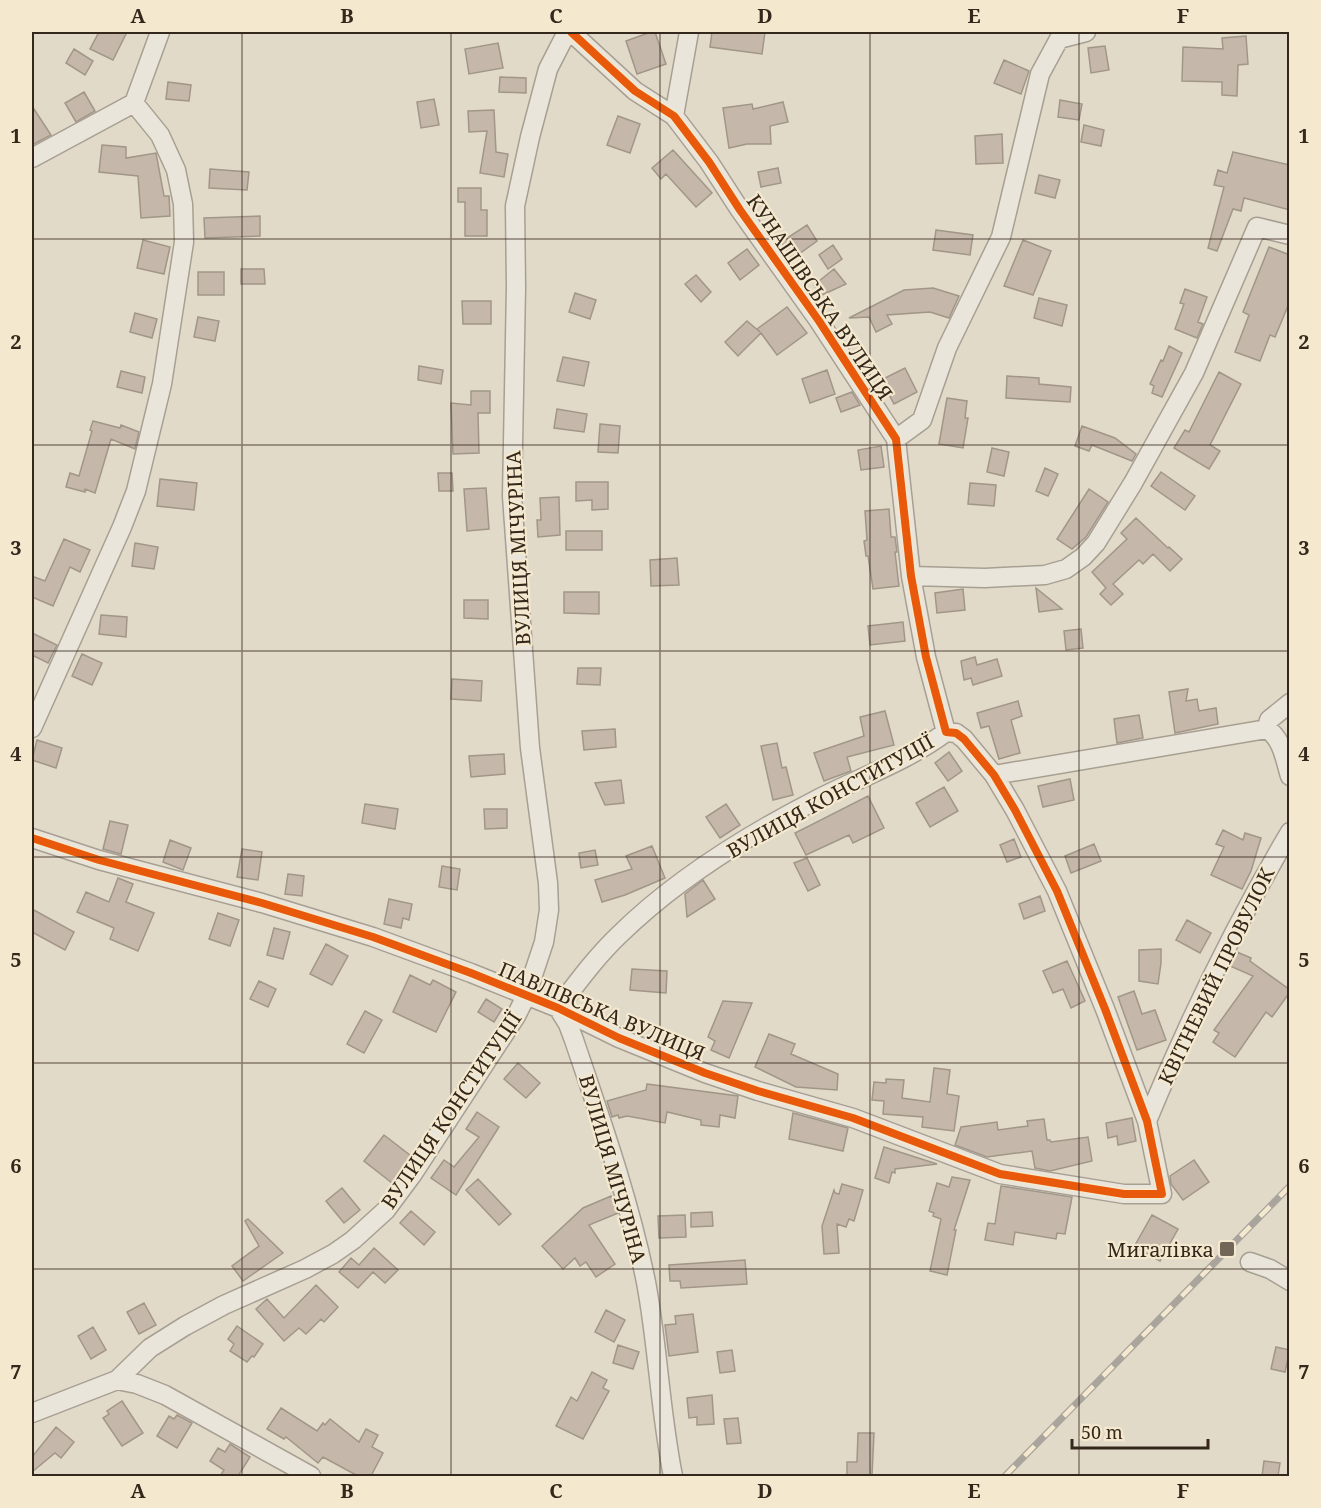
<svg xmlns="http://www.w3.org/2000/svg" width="1321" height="1508" viewBox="0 0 1321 1508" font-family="'Noto Serif',serif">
<rect width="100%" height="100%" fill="#e2dac8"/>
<path fill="#c5b8aa" stroke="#a19688" stroke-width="1.5" d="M99 32H127L113 60 90 49Z
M651 32H655L666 64 637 74 626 41Z
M712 32H765L762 54 710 47Z
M1246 36 1248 64 1238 65 1237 96 1222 95V82L1182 81 1183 47 1223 49 1222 38Z
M498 43 503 68 469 74 465 49Z
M1105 46 1109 70 1091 73 1088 48Z
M74 49 93 61 85 75 66 63Z
M1004 60 1029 71 1021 94 994 83Z
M500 77 526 78V93L499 92Z
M168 82 191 85 189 101 166 99Z
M84 92 95 111 76 122 65 103Z
M434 99 439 125 421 128 417 102Z
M1060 100 1082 104 1079 120 1058 117Z
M783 102 788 122 770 126 771 144H747L729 148 723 108 752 104 753 109Z
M32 106 51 135 32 145Z
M494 110 496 152 508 154 504 177 480 173 487 131 469 132 468 111Z
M618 116 640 124 630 153 607 145Z
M1084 125 1104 130 1101 146 1081 142Z
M1002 134 1003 163 976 164 975 136Z
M102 145 126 147V158L156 153 164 196H169L170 216 141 218 138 176 99 172Z
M673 150 712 193 696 207 666 174 661 179 652 168Z
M1233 152 1290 165V210L1244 198 1241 211 1233 209 1217 251 1208 248 1224 187 1214 185 1218 170 1227 173Z
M778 168 781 183 761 187 758 172Z
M210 169 249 172 247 190 209 188Z
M1039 175 1060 180 1055 198 1035 193Z
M458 188H481V210H487V236H465V202H458Z
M260 216V236L205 238 204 218Z
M807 225 817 241 792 259 781 242Z
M936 230 973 235 970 255 933 250Z
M143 240 170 247 164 274 137 268Z
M1023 240 1051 251 1033 295 1004 286Z
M833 245 842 259 828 269 819 255Z
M1269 247 1290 255V301L1275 337 1270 335 1260 361 1235 352 1249 315 1243 312Z
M747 249 759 265 740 280 728 263Z
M241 269H264L265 284H241Z
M834 269 846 284 822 295 814 285Z
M198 272H224V295H198Z
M696 275 711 292 701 302 685 284Z
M933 288 959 296 949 318 930 312 887 315 892 324 876 332 869 317 849 318 904 290Z
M1185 289 1207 297 1198 322 1203 324 1197 338 1175 329 1184 304 1180 303Z
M575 293 596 300 590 319 569 312Z
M1039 298 1067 305 1062 326 1034 318Z
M462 301H491V324H463Z
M787 307 807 333 777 355 761 333 738 356 725 342 747 321 760 332 757 329Z
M135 313 157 319 152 338 130 332Z
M198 317 219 321 215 341 194 337Z
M1169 346 1182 353 1162 397 1152 393 1154 386 1150 384 1161 360 1163 361Z
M563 357 589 362 584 386 557 381Z
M419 366 443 370 441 384 418 380Z
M905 368 917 392 894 404 881 380Z
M827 370 835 394 810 403 802 379Z
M121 371 145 377 142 393 117 387Z
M1219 372 1241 384 1210 445 1220 451 1209 469 1174 448 1185 430 1189 432Z
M1007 376 1039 378V384L1071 387 1070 402 1006 398Z
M471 391H490V413H478L479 453 453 454 451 403 471 405Z
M852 392 860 405 841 412 836 398Z
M947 398 967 401 965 418H968L963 448 939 444Z
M557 409 587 414 584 432 554 428Z
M93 421 120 428 121 425 139 432 135 449 111 439 95 493 85 489V492L66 487 70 473 79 476 92 431 90 430Z
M600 424 620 426 618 453 598 452Z
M1082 426 1115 438 1136 454 1132 461 1092 445 1089 451 1075 446Z
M881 446 884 467 861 470 858 450Z
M992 448 1009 452 1004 476 987 472Z
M1045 468 1058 474 1048 496 1036 491Z
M1161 472 1195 496 1185 510 1151 486Z
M438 473H452L453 491H439Z
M160 479 197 483 194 510 157 506Z
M576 482H608V509L592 510V500L576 501Z
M970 483 996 485 994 506 968 504Z
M486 488 489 529 467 531 464 489Z
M1089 489 1108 502 1086 537 1072 549 1057 539Z
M559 497 560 535 538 537 537 520H541L540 498Z
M889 509 891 537H895L897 552H895L899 586 873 589 868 556H866L864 541 867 540 865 511Z
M1136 518 1168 548 1169 547 1182 559 1170 571 1153 554 1143 564 1139 560 1113 584 1123 594 1111 605 1100 594 1106 588 1092 572 1127 539 1121 533Z
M566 531H602V550H566Z
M64 539 90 550 80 572 70 567 53 606 32 597V576L45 581Z
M135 543 158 547 154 569 132 566Z
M677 558 679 585 651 586 650 560Z
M1036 588 1062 609 1039 612Z
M963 589 965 610 937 613 935 593Z
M564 592H599V614L564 613Z
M464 600H488V619L464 618Z
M101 615 127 617 126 637 99 634Z
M903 622 905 641 870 645 868 626Z
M1081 629 1083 648 1066 650 1064 631Z
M32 633 57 645 48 663 32 655Z
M82 654 102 663 92 685 72 676Z
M975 657 977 665 997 659 1002 676 973 685 971 678 964 680 961 661Z
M578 668H601L600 685 577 684Z
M452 679 482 681 481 701 451 699Z
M1188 689 1186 701 1197 699 1199 711 1216 708 1218 724 1175 733 1169 692Z
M1018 701 1022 716 1011 720 1020 753 999 759 989 726 981 728 977 713Z
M885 711 894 745 847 757 851 771 824 781 814 753 864 736 860 717Z
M1139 715 1143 738 1117 743 1114 719Z
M615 729 616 747 584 750 582 731Z
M37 740 62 748 56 768 32 760Z
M777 743 782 768 786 767 793 795 773 800 761 746Z
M949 752 962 771 948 781 935 763Z
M504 754 505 774 471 777 469 756Z
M1070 779 1074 800 1043 807 1038 786Z
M621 780 624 803 605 805 595 783Z
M944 787 958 811 930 827 916 803Z
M868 796 884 828 853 843 849 835 806 855 795 833Z
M365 804 398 809 395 829 362 823Z
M726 804 740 825 720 838 706 817Z
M484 809H507V828L485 829Z
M110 821 128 825 121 854 103 849Z
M1223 830 1243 840 1245 833 1261 838 1251 871 1242 889 1211 875 1224 847 1216 844Z
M1014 839 1021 857 1007 862 1000 845Z
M170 840 191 848 183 870 163 862Z
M1094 844 1101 861 1071 873 1065 856Z
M652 846 665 878 625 895 602 902 595 880 632 869 626 856Z
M242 849 262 852 258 880 237 877Z
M595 850 598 865 581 868 579 853Z
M807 858 820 885 808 891 794 863Z
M442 866 460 869 457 890 439 887Z
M288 874 304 876 302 896 285 894Z
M118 878 133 884 126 902 154 913 138 951 110 939 114 928 77 912 86 892 109 902Z
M703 880 715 899 687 917 685 894Z
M1040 896 1045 911 1024 919 1019 904Z
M389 899 412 904 409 920 403 918 401 928 384 924Z
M32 909 74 932 65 950 32 932Z
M218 913 239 920 230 946 209 939Z
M1187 920 1211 933 1200 953 1176 940Z
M274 928 290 932 283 959 267 955Z
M326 944 348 956 332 985 310 974Z
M1161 949V963L1158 984 1139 981V950Z
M1237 952 1251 958 1250 961 1290 990V992L1272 1017 1266 1012 1235 1057 1213 1042 1219 1033 1214 1030 1253 976 1230 966Z
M1067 961 1085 1001 1071 1008 1063 989 1053 993 1043 971Z
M632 969 667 971 666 993 630 990Z
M410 975 430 985 433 980 456 992 436 1032 393 1012Z
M259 981 276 989 268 1007 250 999Z
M1134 991 1142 1014 1155 1010 1166 1040 1137 1050 1118 997Z
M486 999 502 1009 494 1022 478 1012Z
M723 1001 752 1003 729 1058 711 1050 715 1041 708 1037Z
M365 1011 382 1020 364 1053 347 1044Z
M769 1034 795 1044 791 1054 838 1074 837 1090 796 1087 755 1067Z
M518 1063 540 1083 526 1098 504 1079Z
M934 1068 950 1070 947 1094 959 1096 954 1131 922 1127 923 1117 883 1114 884 1101 872 1100 874 1082 886 1083V1079L904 1080 902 1098 930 1102Z
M647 1084 738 1096 735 1118 720 1115 719 1127 701 1125V1120L667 1112 665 1123 627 1116 619 1118 618 1115 612 1117 607 1101 646 1090Z
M477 1112 499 1127 456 1195 431 1178 444 1160 454 1167 479 1137 466 1129Z
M793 1113 848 1128 843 1151 789 1139Z
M1132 1118 1136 1141 1118 1145 1117 1136 1108 1138 1106 1123Z
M1044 1119 1047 1140H1050L1051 1142 1088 1137 1092 1161 1050 1171 1035 1168 1032 1151 987 1157 955 1145 961 1127 997 1122 998 1130 1028 1126 1027 1121Z
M384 1135 411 1156 392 1183 364 1161Z
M884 1147 937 1164 895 1169V1173L892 1172 889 1183 875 1178Z
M1194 1160 1209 1182 1183 1200 1171 1184 1170 1176Z
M952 1177 970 1180 954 1230H956L947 1275 930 1271 941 1219 933 1216 934 1213 929 1211 937 1183 949 1187Z
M478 1179 511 1214 499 1225 466 1190Z
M842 1184 863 1190 854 1221 849 1219 846 1227 837 1224 839 1253 824 1254 822 1226 834 1190 835 1193 839 1194Z
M1001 1186 1072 1197 1065 1234 1057 1233 1056 1239 1015 1232 1013 1245 985 1240 988 1223 995 1224Z
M342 1188 360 1210 344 1223 326 1201Z
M611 1196 618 1213 589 1225 615 1264 596 1277 586 1262 580 1266 575 1258 563 1269 542 1246 583 1208Z
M411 1211 435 1232 424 1245 400 1223Z
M712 1212 713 1226 691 1227V1213Z
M685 1215 686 1237 659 1238 658 1216Z
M1152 1215 1178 1229 1160 1261 1134 1247Z
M248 1219 283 1253 243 1281 232 1266 259 1246 245 1221Z
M374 1248 398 1270 385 1283 373 1272 358 1288 339 1272 351 1258 359 1265Z
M745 1260 747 1284 681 1288 680 1281H670L669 1265Z
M316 1285 338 1307 324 1322 321 1319 306 1334 299 1328 284 1341 256 1309 267 1299 284 1318Z
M144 1303 156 1325 139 1334 127 1312Z
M606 1310 625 1320 614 1342 595 1332Z
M693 1314 698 1352 669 1356 665 1325 676 1324 675 1316Z
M237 1326 263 1344 254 1357 252 1356 247 1362 230 1351 234 1344 228 1339Z
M93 1327 106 1350 91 1359 78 1336Z
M618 1345 639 1352 633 1369 613 1363Z
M1276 1347 1290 1350 1285 1372 1271 1369Z
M732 1350 735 1371 720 1373 717 1352Z
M592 1372 607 1380 603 1388 609 1391 583 1439 556 1426 571 1397 577 1401Z
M712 1395 714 1424 697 1425V1417L689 1418 687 1398Z
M122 1401 143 1433 122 1446 103 1418 109 1414 107 1411Z
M281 1408 317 1431 323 1423 325 1425 330 1419 359 1442 366 1429 378 1435 372 1447 383 1453 371 1476 356 1475 323 1457 318 1463 286 1437 284 1439 267 1429Z
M177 1415 192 1423 177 1448 157 1436 169 1416 174 1419Z
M738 1418 741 1443 727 1444 724 1419Z
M56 1427 74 1442 61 1458 55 1453 32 1472V1457Z
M858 1433H874L872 1476H847V1462H857Z
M230 1444 250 1457 238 1476H220L224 1470 210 1461 218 1448 225 1452Z
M1264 1461 1280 1463 1278 1476H1262Z"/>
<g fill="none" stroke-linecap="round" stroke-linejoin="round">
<g stroke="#a79f92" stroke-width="21">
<path id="street" d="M674 116 689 32
M32 158 134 103 160 32
M896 439 922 420 947 348 1001 237 1040 74 1059 39 1086 32
M911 576 985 578 1045 575 1066 569 1083 557 1096 543 1133 483 1194 373 1257 227 1290 235
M32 728 122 527 136 491 162 384 184 242 183 204 176 170 160 135 134 103
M1267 729C1282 738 1285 760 1290 776
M994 775 1267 729 1269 720 1290 703
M32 838 99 860 262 903 373 937 471 973 558 1008 619 1038 705 1073 758 1091 853 1118 1000 1174 1124 1194H1162L1147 1121 1105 1009 1057 891 1015 810 994 775 964 739 956 733 946 732 926 657 911 576 896 439 819 321 740 210 709 162 674 116 635 91 571 32
M1147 1121C1188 1022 1235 925 1290 832
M1250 1262 1270 1269 1290 1281
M117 1380 137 1384 165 1395 311 1476
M32 1413 117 1380 150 1348 185 1326 224 1305 305 1269 333 1254 353 1240 386 1210 412 1175 516 1016 526 996 544 942 549 910 548 883 530 748 512 496 516 287 515 206 530 137 548 69 567 32
M673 1476C660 1412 658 1346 646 1282 629 1199 601 1120 574 1040L568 1024 558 1008C577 983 596 957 619 935 675 880 744 837 814 801 858 778 906 762 946 732"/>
</g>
<use href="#street" stroke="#eae5db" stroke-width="18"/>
<g stroke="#a9a49c" stroke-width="7">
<path id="rail" d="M1005 1476 1290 1186"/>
</g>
<use href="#rail" stroke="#f4e9ce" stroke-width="4.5" stroke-dasharray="14" stroke-linecap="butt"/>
<g stroke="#f4e9ce" stroke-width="11">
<path id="cycleway" d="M32 838 99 860 262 903 373 937 471 973 558 1008 619 1038 705 1073 758 1091 853 1118 1000 1174 1124 1194H1162L1147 1121 1105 1009 1057 891 1015 810 994 775 964 739 956 733 946 732 926 657 911 576 896 439 819 321 740 210 709 162 674 116 635 91 571 32"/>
</g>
<use href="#cycleway" stroke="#e8590c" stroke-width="8"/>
</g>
<path fill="none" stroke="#34271c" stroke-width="1.5" stroke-opacity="0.55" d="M242 32V1476M451 32V1476M660 32V1476M870 32V1476M1079 32V1476M32 239H1290M32 445H1290M32 651H1290M32 857H1290M32 1063H1290M32 1269H1290"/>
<rect fill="#716658" stroke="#f4e9ce" stroke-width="2" x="1219" y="1241" width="16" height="16" rx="3"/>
<g text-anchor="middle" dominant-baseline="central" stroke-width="4.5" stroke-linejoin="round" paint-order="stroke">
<g font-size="20" fill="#34271c" stroke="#f4e9ce">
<text transform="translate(820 297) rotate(56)">КУНАШІВСЬКА ВУЛИЦЯ</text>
<text transform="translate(518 548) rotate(-93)">ВУЛИЦЯ МІЧУРІНА</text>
<text transform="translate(830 796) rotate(-29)">ВУЛИЦЯ КОНСТИТУЦІЇ</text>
<text transform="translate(1216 976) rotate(-64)">КВІТНЕВИЙ ПРОВУЛОК</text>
<text transform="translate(602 1011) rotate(23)">ПАВЛІВСЬКА ВУЛИЦЯ</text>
<text transform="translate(451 1110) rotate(-56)">ВУЛИЦЯ КОНСТИТУЦІЇ</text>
<text transform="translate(613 1169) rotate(74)">ВУЛИЦЯ МІЧУРІНА</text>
</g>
<g font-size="20" fill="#34271c" stroke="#f4e9ce" text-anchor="end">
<text x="1214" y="1249">Мигалівка</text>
</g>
</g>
<rect width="1321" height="1508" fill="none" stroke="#f4e9ce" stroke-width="66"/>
<path d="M1072 1439v9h136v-9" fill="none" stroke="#34271c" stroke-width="3"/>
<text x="1081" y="1439" font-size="18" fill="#34271c" stroke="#f4e9ce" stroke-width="4.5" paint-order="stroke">50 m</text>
<rect x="33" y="33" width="1255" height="1442" fill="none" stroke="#34271c" stroke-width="2"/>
<g font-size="20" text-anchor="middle" font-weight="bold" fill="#34271c">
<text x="138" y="23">A</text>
<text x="347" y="23">B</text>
<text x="556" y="23">C</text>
<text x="765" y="23">D</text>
<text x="974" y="23">E</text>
<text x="1183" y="23">F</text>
<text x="16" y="143">1</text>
<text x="1304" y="143">1</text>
<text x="16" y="349">2</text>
<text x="1304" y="349">2</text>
<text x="16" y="555">3</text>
<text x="1304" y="555">3</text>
<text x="16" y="761">4</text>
<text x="1304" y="761">4</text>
<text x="16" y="967">5</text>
<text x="1304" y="967">5</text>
<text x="16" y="1173">6</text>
<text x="1304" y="1173">6</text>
<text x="16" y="1379">7</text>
<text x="1304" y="1379">7</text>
<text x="138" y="1498">A</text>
<text x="347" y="1498">B</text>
<text x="556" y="1498">C</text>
<text x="765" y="1498">D</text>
<text x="974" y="1498">E</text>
<text x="1183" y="1498">F</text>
</g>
</svg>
